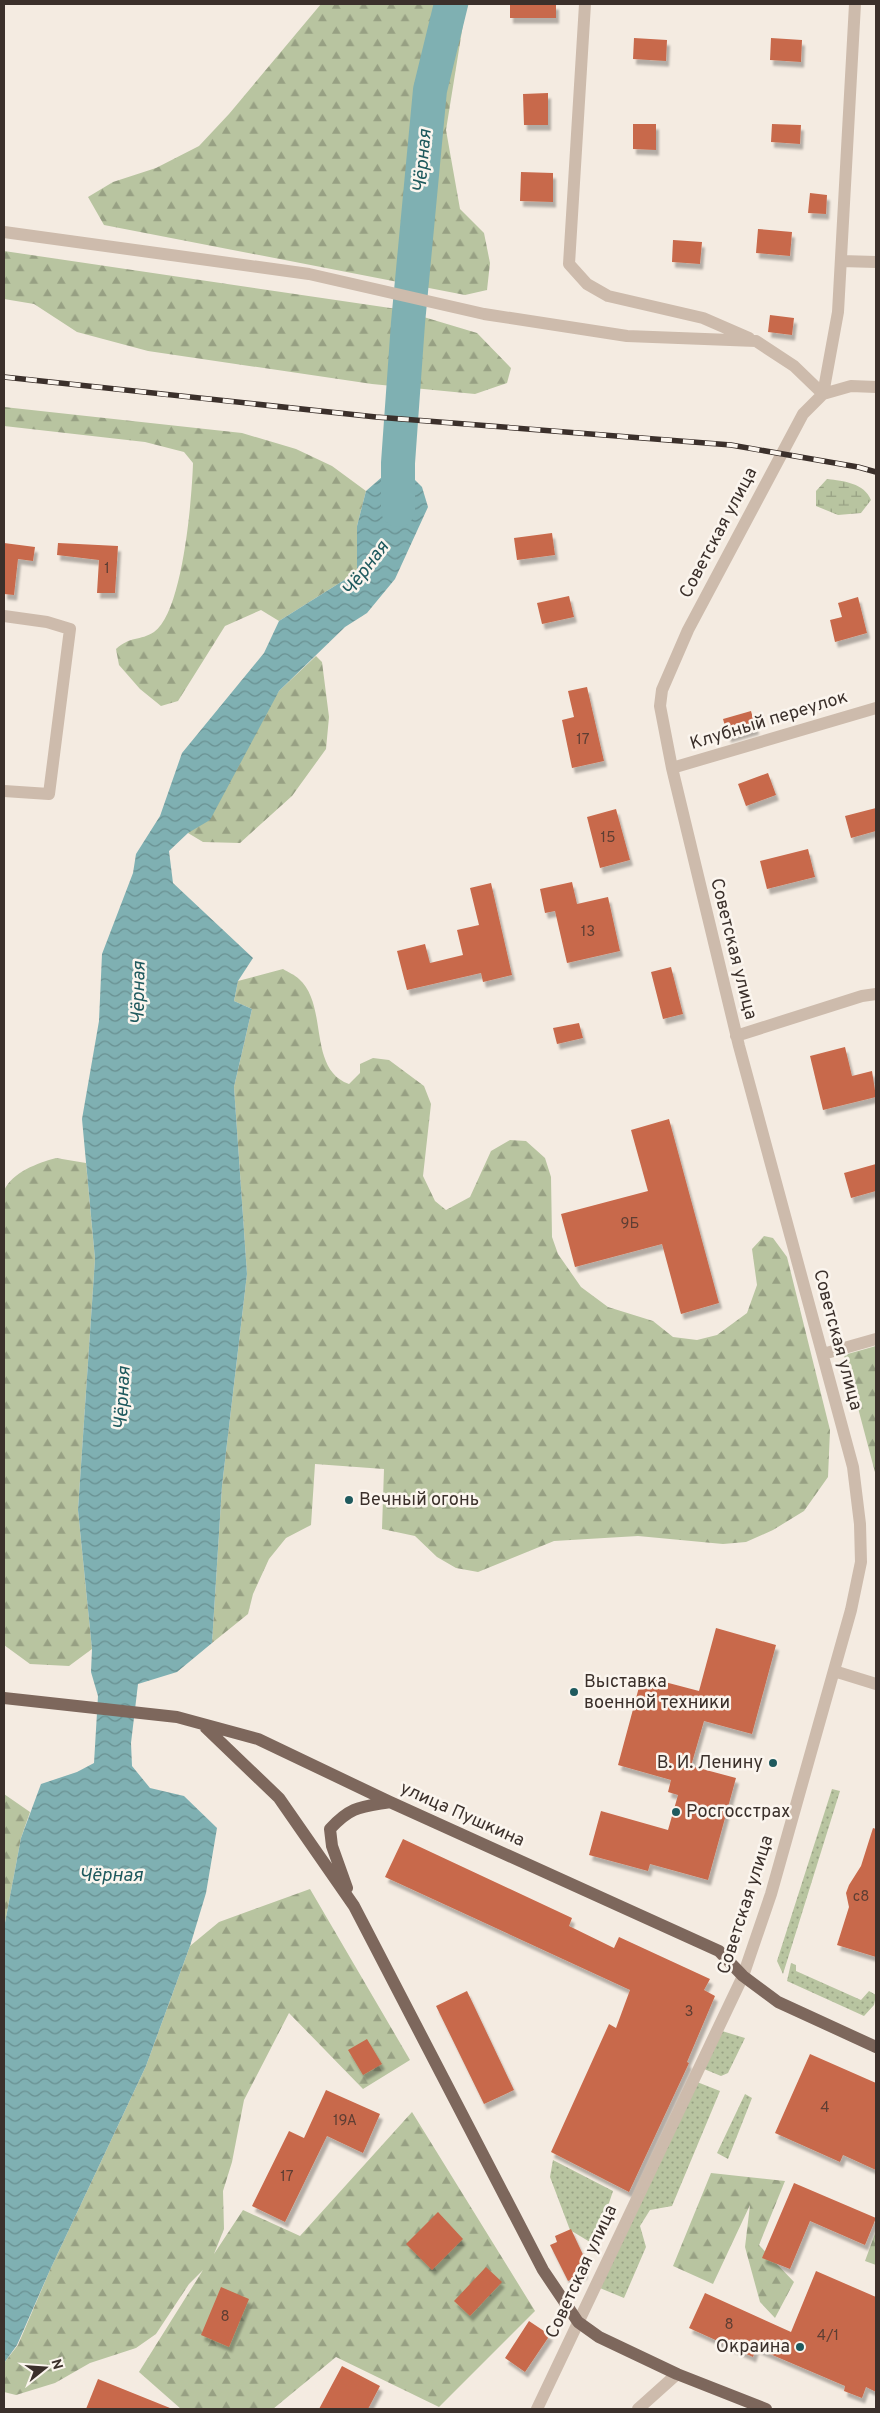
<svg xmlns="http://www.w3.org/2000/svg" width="880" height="2413" viewBox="0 0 880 2413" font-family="Overpass,sans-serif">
<defs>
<pattern id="grass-dots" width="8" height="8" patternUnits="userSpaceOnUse" patternTransform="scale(1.25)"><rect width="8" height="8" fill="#b8c4a0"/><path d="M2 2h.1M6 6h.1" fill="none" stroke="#97a083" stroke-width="1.8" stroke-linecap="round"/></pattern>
<pattern id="forest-firs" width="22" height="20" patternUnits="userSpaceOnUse" patternTransform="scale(1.25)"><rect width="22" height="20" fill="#b8c4a0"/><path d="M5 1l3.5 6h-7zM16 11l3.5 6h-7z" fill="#97a083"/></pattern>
<pattern id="wetland-marsh" width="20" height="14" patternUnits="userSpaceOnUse" patternTransform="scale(1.25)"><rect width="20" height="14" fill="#b8c4a0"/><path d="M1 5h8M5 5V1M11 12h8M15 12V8" fill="none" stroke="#97a083"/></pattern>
<pattern id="water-waves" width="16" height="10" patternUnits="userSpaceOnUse" patternTransform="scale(1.25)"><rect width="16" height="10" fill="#7fb0b2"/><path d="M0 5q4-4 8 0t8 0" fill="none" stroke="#699091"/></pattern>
<filter id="shadow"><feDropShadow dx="3" dy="5.5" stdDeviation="1" flood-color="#0004"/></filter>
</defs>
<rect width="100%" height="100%" fill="#f4ebe1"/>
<path fill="url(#grass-dots)" d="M832 1789 840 1791 783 1974 777 1961Z
M791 1963 796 1965V1971L861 2000 869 1991 876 1995 874 2005 864 2016 787 1981Z
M722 2031 745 2038 728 2073 721 2076 704 2069Z
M697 2082 720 2091 672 2206 650 2210 640 2226 646 2247 624 2298 595 2286Z
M745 2094 752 2098 728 2159 717 2153Z
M553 2160 613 2191 595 2245 570 2230 550 2177Z"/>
<path fill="url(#forest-firs)" d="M321 4H469L465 12 446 130 460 209 484 233 490 263 487 290 465 295 104 225 88 197 113 182 156 168 199 146 229 114Z
M4 251 397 309 477 333 511 368 507 383 475 394 372 384 148 351 77 332 34 304 4 299Z
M4 407 242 433 296 449 332 466 366 491 357 526V572L279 621 261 610 225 626 178 701 161 706 140 689 119 665 116 649C130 636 140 641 154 632 183 612 192 498 193 463L184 452 145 442 4 426Z
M316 656 322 662 329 717 326 749 292 796 240 843 203 842 188 833 279 691Z
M283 969C288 972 295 975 299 979 329 1006 307 1069 349 1084L360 1073V1064L373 1058 389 1060 424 1086 431 1104 423 1176 435 1201 446 1210 470 1197 491 1151 510 1140 526 1141 545 1158 551 1177 552 1237 558 1254 581 1287 608 1307 653 1321 673 1337 697 1340 717 1335 747 1313 757 1285 752 1249 764 1236 773 1238 787 1257 830 1430 828 1477 804 1511 773 1530 746 1542 723 1544 638 1536 554 1541 478 1572 456 1568 437 1557 415 1536 382 1529 384 1469 315 1464 311 1525 286 1538 269 1559 253 1594 248 1614 212 1643 222 1486 247 1274 234 1087 252 1009 234 1001 238 981Z
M56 1158 86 1163 95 1259 78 1510 92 1649 69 1666 30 1664 4 1645V1191C12 1172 38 1163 56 1158Z
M876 1346V1476L844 1355Z
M4 1794 30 1812 21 1838 4 1928Z
M310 1889 410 2060 363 2089 289 2013 244 2100 232 2162 223 2191 224 2229 214 2254 243 2210 300 2236 412 2112 535 2311 439 2407 336 2357 273 2409H181L139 2372 203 2270 189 2284 156 2334 136 2348 90 2363 55 2383 16 2395 4 2392V2363L18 2345 50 2270 146 2066 190 1946 219 1922Z
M711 2173 785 2181 759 2245 794 2282 775 2318 760 2302 745 2247 750 2205 713 2284 673 2266Z
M876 2231V2265L865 2261Z"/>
<path fill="url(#wetland-marsh)" d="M827 479C844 481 864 483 871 500L861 513 838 515 816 506V491Z"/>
<path fill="url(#water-waves)" d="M398 463 422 487 428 507 395 579 367 613 345 627 279 691 210 820 188 833 169 851 173 883 253 958 238 981 234 1001 252 1009 234 1087 247 1274 222 1486 212 1643 177 1672 138 1684 131 1743 132 1766 150 1788 184 1796 217 1828 206 1893 190 1946 146 2066 50 2270 17 2345 4 2363V1928L21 1838 41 1784 77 1772 94 1763 98 1696 91 1672 92 1649 78 1510 95 1259 82 1119 99 1021 102 954 133 873 136 854 160 816 182 753 264 653 279 621 357 572V526L366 491Z"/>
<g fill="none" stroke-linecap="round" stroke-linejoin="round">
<path stroke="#7fb0b2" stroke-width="34" d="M398 510V463L408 323 430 90 451 4"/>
</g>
<path fill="#c8694b" filter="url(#shadow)" d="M510 4H556V18H510Z
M634 38 667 40 666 61 633 59Z
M771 38 802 40 801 62 770 60Z
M548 93V125H524L523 94Z
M633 124H656V150L633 149Z
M772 124 801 125 800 144 771 142Z
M521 172 553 173V202L520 201Z
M810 193 827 195 826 214 808 213Z
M758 229 792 232 790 256 756 253Z
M673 240 702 242 700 264 672 262Z
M770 315 794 318 792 335 768 332Z
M552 533 555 555 517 560 514 538Z
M4 543 35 547 33 561 18 559 14 595 4 594Z
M58 543 118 546 115 593H97L99 560 57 555Z
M569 596 574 617 542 624 537 603Z
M858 597 867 633 835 642 830 620 842 617 838 603Z
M587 687 604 761 572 768 562 720 574 717 568 691Z
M751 711 756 729 728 737 723 719Z
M768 773 776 795 746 806 738 784Z
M876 808V831L851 838 845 816Z
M616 809 630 860 600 868 587 817Z
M808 849 815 877 767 889 760 861Z
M572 882 577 904 608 897 620 951 567 963 555 911 545 913 540 889Z
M491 883 512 975 483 982 481 973 407 990 397 951 425 944 430 963 463 955 457 930 479 925 470 888Z
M671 967 683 1014 663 1019 651 972Z
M579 1023 583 1038 557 1044 553 1028Z
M845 1047 852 1076 872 1071 876 1097 823 1110 810 1056Z
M669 1119 719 1303 681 1314 662 1244 575 1267 561 1214 648 1191 631 1130Z
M876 1164V1191L851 1198 844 1173Z
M716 1628 776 1645 752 1734 704 1721 691 1766 736 1778 708 1880 650 1864 648 1871 589 1855 601 1811 668 1830 678 1795 668 1792 671 1780 618 1765 642 1676 699 1691Z
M873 1828 876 1829V1957L837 1945 849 1907 846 1893 849 1885 861 1866Z
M403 1839 572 1918 569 1926 614 1948 619 1937 710 1979 704 1990 715 1996 687 2062 689 2063 629 2192 551 2152 609 2024 616 2028 630 1990 385 1877Z
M467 1991 514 2090 484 2104 436 2006Z
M367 2039 382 2064 363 2075 348 2050Z
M810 2054 876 2083V2170L843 2155 840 2162 775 2133Z
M326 2090 380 2114 363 2153 327 2136 285 2222 252 2206 289 2131 304 2138Z
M794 2183 876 2218 865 2245 810 2221 790 2269 762 2258Z
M438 2212 463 2239 432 2270 406 2244Z
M571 2229 586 2261 582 2267 585 2273 568 2281 550 2245 557 2242 555 2236Z
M486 2267 502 2282 470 2316 454 2301Z
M816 2271 876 2297V2392L866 2387 862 2398 844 2391 845 2386 756 2348 753 2357 689 2328 705 2293 791 2332Z
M221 2287 249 2299 229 2347 201 2335Z
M529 2321 550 2335 525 2372 505 2358Z
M342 2366 380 2386 368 2409H319Z
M98 2379 170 2408V2409H86Z"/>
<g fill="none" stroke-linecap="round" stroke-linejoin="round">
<path stroke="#cdbbac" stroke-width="12" d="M585 4 569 264 587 284 608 296 703 318 749 338
M4 232 309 274 484 314 627 336 756 341 794 366 823 394
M841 261 876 262
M823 394 838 312 855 4
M4 616 47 622 70 629 49 794 4 791
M672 768 876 708
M736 1036 862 996 876 994
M823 1354 876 1339
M834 1671 876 1684
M537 2409 743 1976 771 1894 851 1610 861 1562 860 1524 853 1467 739 1046 672 768 660 706 662 690 688 630 803 414 823 394 851 386 876 387
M638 2409 677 2374"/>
<path stroke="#7d675c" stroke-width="12" d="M4 1698 177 1717 258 1739 390 1802 719 1951 743 1976 778 2002 876 2047
M206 1728 279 1798 354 1906 543 2270 578 2322 599 2337 677 2374 766 2409
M347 1888 332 1846 330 1829C351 1806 361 1807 390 1802"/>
<g stroke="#3b302b" stroke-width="5.5">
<path id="rail" d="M4 377 376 417 731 445 858 467 876 472"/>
</g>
<use href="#rail" stroke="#fbf5ee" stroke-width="4" stroke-dasharray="11" stroke-linecap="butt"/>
</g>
<g fill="#1f5a5e" stroke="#fbf5ee" stroke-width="2">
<circle cx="349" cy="1500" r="5"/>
<circle cx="574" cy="1692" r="5"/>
<circle cx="773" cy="1763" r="5"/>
<circle cx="676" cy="1812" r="5"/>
<circle cx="800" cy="2347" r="5"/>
</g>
<g text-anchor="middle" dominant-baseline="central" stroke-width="5" stroke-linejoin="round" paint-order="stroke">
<g font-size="15" fill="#5e3e33">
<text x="107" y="569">1</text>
<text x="583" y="740">17</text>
<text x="608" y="838">15</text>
<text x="588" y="932">13</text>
<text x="630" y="1224">9Б</text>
<text x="861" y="1897">с8</text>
<text x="689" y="2012">3</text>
<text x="825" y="2108">4</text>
<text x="345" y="2121">19А</text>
<text x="287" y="2177">17</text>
<text x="225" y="2317">8</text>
<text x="729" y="2325">8</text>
<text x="828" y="2336">4/1</text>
</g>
<g font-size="18" fill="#3b302b" stroke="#fbf5ee">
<text transform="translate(719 533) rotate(-62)">Советская улица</text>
<text transform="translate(769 721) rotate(-17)">Клубный переулок</text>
<text transform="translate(733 949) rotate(76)">Советская улица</text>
<text transform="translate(837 1340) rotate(75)">Советская улица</text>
<text transform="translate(462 1815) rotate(24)">улица Пушкина</text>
<text transform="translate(746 1905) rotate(-72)">Советская улица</text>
<text transform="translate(582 2272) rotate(-65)">Советская улица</text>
</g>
<g font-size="18" fill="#3b302b" stroke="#fbf5ee" text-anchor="start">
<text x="359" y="1500">Вечный огонь</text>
<text x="584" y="1682">Выставка<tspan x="584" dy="21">военной техники</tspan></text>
<text x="763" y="1763" text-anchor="end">В. И. Ленину</text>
<text x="686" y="1812">Росгосстрах</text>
<text x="790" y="2347" text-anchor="end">Окраина</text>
</g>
<g font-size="19" font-style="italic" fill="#1f5a5e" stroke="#fbf5ee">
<text transform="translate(423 161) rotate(-85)">Чёрная</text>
<text transform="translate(366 569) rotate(-53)">Чёрная</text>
<text transform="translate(139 993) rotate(-89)">Чёрная</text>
<text transform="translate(123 1398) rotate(-87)">Чёрная</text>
<text x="111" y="1876">Чёрная</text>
</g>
</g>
<rect width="880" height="2413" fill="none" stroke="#3b302b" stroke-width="10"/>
<g transform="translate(45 2368) rotate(73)" stroke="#fbf5ee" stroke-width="4" paint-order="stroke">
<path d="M0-4L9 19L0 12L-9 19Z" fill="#3b302b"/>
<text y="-8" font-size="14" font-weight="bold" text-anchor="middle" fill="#3b302b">N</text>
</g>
</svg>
